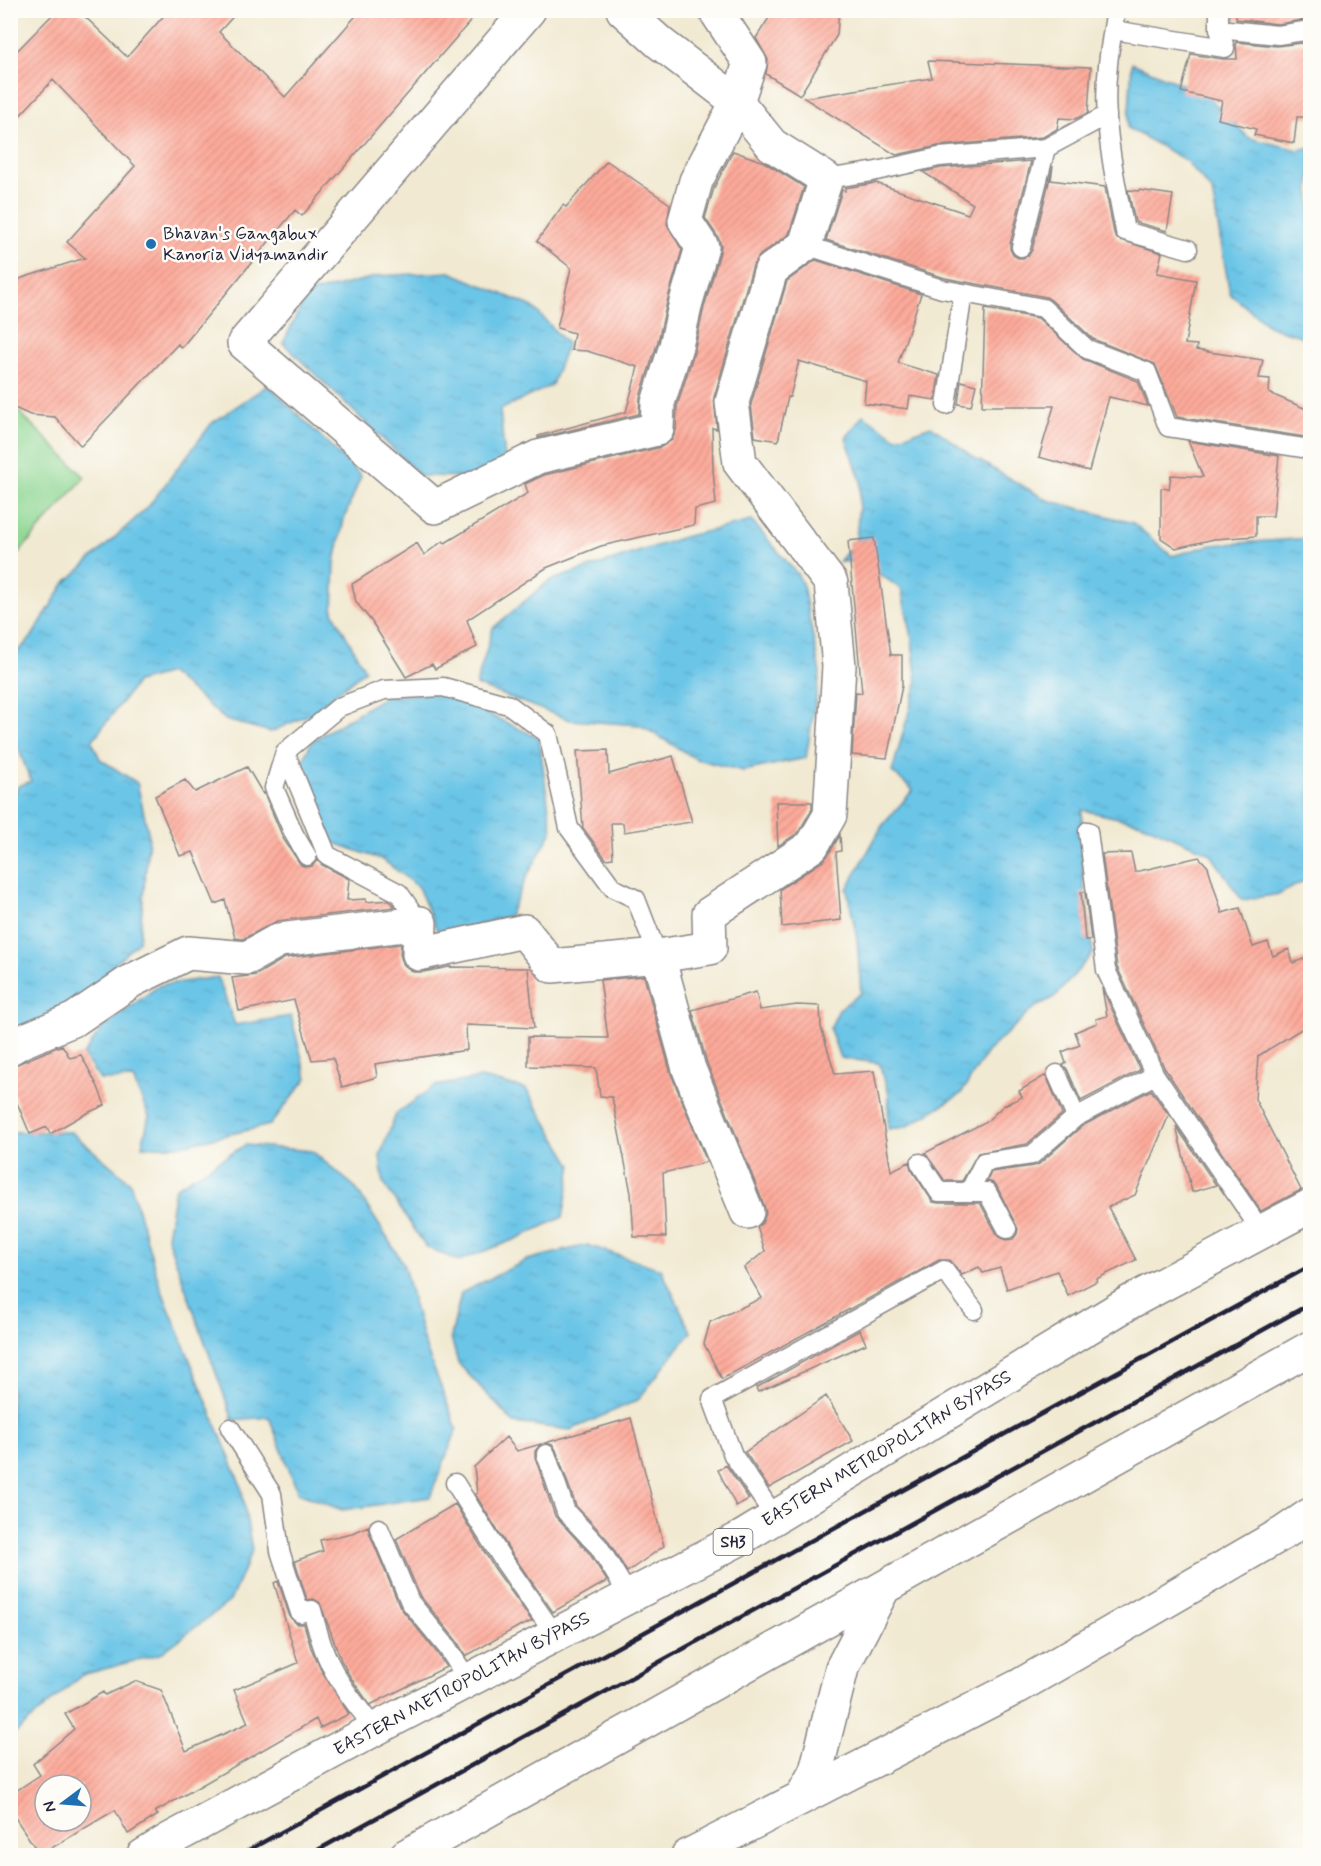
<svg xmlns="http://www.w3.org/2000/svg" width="1321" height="1866" viewBox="0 0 1321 1866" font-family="Mynerve,sans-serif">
<defs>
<pattern id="water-ripples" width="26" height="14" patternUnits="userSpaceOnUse" patternTransform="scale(1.5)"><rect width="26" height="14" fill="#6ac5e7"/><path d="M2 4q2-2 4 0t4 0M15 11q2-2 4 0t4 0" fill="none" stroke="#5ca9c7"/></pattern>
<pattern id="building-hatch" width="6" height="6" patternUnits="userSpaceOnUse" patternTransform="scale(1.5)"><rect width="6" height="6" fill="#fdaa9a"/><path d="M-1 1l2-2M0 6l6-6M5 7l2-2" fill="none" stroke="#d99286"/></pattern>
</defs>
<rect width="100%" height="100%" fill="#fdfcf7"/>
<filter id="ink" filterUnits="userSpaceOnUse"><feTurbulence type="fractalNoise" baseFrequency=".0167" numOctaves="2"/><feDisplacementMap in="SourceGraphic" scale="12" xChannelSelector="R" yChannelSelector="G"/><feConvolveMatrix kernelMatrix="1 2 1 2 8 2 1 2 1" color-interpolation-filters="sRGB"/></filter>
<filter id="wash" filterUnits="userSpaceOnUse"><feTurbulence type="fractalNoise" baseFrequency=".008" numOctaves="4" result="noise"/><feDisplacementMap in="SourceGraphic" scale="24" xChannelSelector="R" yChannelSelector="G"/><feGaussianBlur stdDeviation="1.35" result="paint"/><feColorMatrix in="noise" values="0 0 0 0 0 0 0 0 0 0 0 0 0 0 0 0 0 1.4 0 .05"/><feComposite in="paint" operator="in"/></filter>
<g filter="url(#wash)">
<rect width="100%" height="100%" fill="#f1e9d1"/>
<path fill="#8dd692" stroke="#587c66" stroke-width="1.5" d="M11 404 85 477 11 562Z"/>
<path fill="url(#water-ripples)" stroke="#467491" stroke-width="1.5" d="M1132 63 1206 95 1249 138 1299 150 1310 147V339L1271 327 1230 294 1212 191 1185 160 1128 128Z
M450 272 533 307 567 344 552 385 500 410 505 459 477 477 421 476 283 343 307 294 379 276Z
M268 385 361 476 344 519 335 561 333 612 365 670 312 713 271 732 226 720 170 673 137 682 92 741 100 759 137 783 149 836 139 941 64 1012 10 1046V806L18 786 31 781 15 740 11 738V658L31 638 64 584 148 507 212 423Z
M863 415 897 438 931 426 978 460 1047 500 1133 523 1172 556 1211 545 1310 538V878L1280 894 1242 900 1210 853 1141 823 1082 810 1083 877 1093 953 1056 996 1034 1008 987 1052 961 1094 906 1127 888 1129 889 1094 879 1063 840 1058 830 1029 839 1009 861 993 857 938 847 889 882 826 913 790 892 772 917 683 911 632 901 589 860 561 839 562 856 541 861 481 846 438Z
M752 521 798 575 803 586 820 673 806 758 743 771 696 759 640 725 570 720 476 685 493 628 549 581 687 536Z
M443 693 539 738 552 831 527 876 509 916 440 937 418 887 383 860 334 843 299 769 312 741 386 696Z
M218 977 235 1025 291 1016 307 1078 270 1125 178 1146H142L149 1116 133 1079 100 1080 83 1055 103 1027 160 985Z
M481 1078 526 1089 572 1165 563 1217 516 1239 458 1261 425 1246 383 1182 380 1155 396 1114 435 1086Z
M11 1132H71L130 1182 160 1286 241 1486 252 1550 230 1601 160 1654 82 1675 11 1737Z
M245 1145 312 1151 355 1187 403 1263 424 1343 457 1429 430 1497 342 1510 298 1493 269 1417 233 1420 167 1237 175 1188Z
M587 1245 661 1269 691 1332 638 1400 571 1430 514 1423 458 1363 451 1337 461 1293 527 1260Z"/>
<g id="blocks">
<path fill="url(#building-hatch)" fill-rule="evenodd" d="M57 10H78L127 57 169 10H239L219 32 285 97 361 10H480L302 216 295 210 181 348 178 344 81 446 55 417 30 415 10 406V286L22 278 85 258 67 242 135 166 53 80 10 126V58Z
M774 10H839L837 35 800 95 766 74 768 60 756 38Z
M1236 10H1311V22L1302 20 1278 24 1236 19Z
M1236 42 1277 46 1301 43 1311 46V117H1297L1294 143 1254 135 1256 129 1218 119 1222 101 1181 92 1191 54 1223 59H1237Z
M928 61 1091 67 1088 113 1075 119 1059 118 1057 129 1043 137 938 146 896 155 804 98 932 78Z
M733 151 764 162 804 187 789 234 760 255 753 265 714 397 717 429 712 428 713 470 716 504 695 509 694 525 601 546 546 568 467 620 477 647 435 669 432 664 406 677 372 622 356 602 352 584 417 543 424 555 443 541 445 543 528 493 525 484 544 475 661 447 672 440 676 430 677 406 694 352 704 307 720 252 721 245 718 237 705 218 714 188Z
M607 161 670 204 667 224 682 250 668 298 658 341 640 397 639 414 538 438V436L626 412 638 367 587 351 571 350 574 333 557 328 571 268 537 241 563 205 566 207Z
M1031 161 1010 244V249L1013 255 1018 258H1023L1029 255 1032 250 1053 166 1051 180 1105 187 1114 233 1117 239 1162 253 1157 273 1196 280 1185 344 1197 345 1196 350 1263 360 1259 378 1270 379 1269 393 1311 411V440L1305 437 1177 417 1155 364 1093 339 1051 300 1046 297 945 278 826 240 842 190 845 191V188L876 183 968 214 973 204 923 172 941 168Z
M1128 190 1139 191V190L1173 195 1167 231 1135 222Z
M816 260 921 294 898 363 939 375 935 400 910 396 908 409 864 403 866 381 799 361 790 397H788L778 441 755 437 751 404 787 281Z
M985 309 1038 318 1083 359 1138 381 1148 406 1109 397 1089 471 1039 457 1054 406H982Z
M961 381 976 385 971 406 958 404Z
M1188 441 1279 456 1273 516H1256V536L1214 539 1176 548 1161 538V488L1169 489 1171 475 1203 477Z
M874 538 891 655H902V686L887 758 852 755 856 692 862 693 848 541Z
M608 750 609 774 673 756 692 822 624 832 623 823H611L613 858 606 859 583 828 577 751Z
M247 767 263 794 264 793 284 840 301 865 307 867 312 866 317 860 322 865 349 879 347 900 366 899V902L389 900 395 907 277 921 243 939 235 938 225 900 215 904 193 852 180 856 155 796 185 780 195 792Z
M776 802H812V809L798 833 778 846Z
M840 835 841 851 836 852 841 920 782 927 780 889 823 861 828 855Z
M1131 853 1135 872 1199 857 1208 867 1222 913 1240 908 1253 947 1268 942 1273 956 1289 949 1293 963 1311 956V1023L1258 1056 1255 1099 1301 1190 1261 1211 1165 1069 1117 967 1102 854Z
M1081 892H1085L1091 940H1085Z
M401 944 400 954 403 964 413 972H423L449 967 528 968 534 1028 466 1025 467 1050 375 1064 377 1077 342 1087 333 1058 312 1060 294 1000 239 1011 232 978 256 975 285 958Z
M644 976 671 1074 707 1162 663 1173 666 1237H634L631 1193 612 1097 600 1096 596 1068 528 1066V1037L608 1038 600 980Z
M1102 988 1140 1070 1081 1101 1067 1069 1063 1065 1066 1063 1062 1052 1080 1045 1075 1032 1097 1023 1096 1019 1107 1016Z
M756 992 760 1010 797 1005 820 1006 821 1027 835 1074 874 1071 891 1171 909 1162 911 1169 933 1202 939 1203H980L997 1234 1001 1238 1006 1240 1013 1239 1017 1234 1018 1229 997 1187 993 1183 987 1181 991 1172 1034 1166 1039 1164 1082 1126 1151 1090 1169 1115 1135 1195 1108 1207 1136 1260 1096 1279 1097 1281 1068 1296 1057 1271 1007 1289 1000 1268 983 1273 979 1267 962 1275 949 1260H939L722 1379 704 1344 710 1322 762 1298 744 1268 765 1251 757 1227 762 1223 766 1214 764 1205 707 1063 692 1010Z
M62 1045 70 1058 81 1055 98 1087 105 1105 81 1116 50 1134 47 1127 30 1134 10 1086V1067Z
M1046 1075 1062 1114 1027 1144 978 1153 962 1181H945L925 1153 987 1121 1003 1106 1022 1097 1019 1091Z
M1176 1126 1216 1185 1192 1192Z
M860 1330 866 1344 758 1392 756 1388Z
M826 1396 853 1441 769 1488 745 1452Z
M631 1418 664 1546 627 1572 607 1539 576 1506 556 1450 553 1445 545 1443Z
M506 1437 517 1451 541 1444 535 1451V1457L555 1516 590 1554 607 1581 553 1612 512 1554 475 1494 477 1493 474 1467Z
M726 1465 749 1499 736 1506 718 1470Z
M455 1504 493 1566 532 1621 522 1626 521 1625 466 1656 456 1640 420 1596 396 1539Z
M368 1526 369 1532 400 1607 438 1654 446 1667 370 1705 351 1678 341 1660 320 1603 314 1599 307 1600 295 1561 323 1551 320 1540 352 1533Z
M278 1581 290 1617 297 1624H304L311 1648 321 1670 349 1714 320 1728 316 1719 155 1812 158 1815 128 1834 115 1810 40 1855 10 1810V1795L40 1775 33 1764 74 1729 65 1714 103 1692 105 1695 135 1681 161 1690 186 1751 248 1723 234 1690 298 1663 274 1583ZM45 1785H81V1821H45Z"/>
</g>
</g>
<g filter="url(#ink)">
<use href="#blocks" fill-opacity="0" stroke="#8a8686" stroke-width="1.5"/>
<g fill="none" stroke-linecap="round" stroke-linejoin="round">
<g stroke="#8a8686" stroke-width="21">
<path id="service" d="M1116 10C1110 45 1104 81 1107 117 1109 155 1118 193 1125 231L1188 249
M1219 29 1278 35 1304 31 1310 35
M1113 30 1225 48 1219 29V10
M826 179 872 172 939 157 1046 148 1107 115
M805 245 942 289 1043 308 1087 349 1147 372 1168 427 1303 448
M1021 247 1046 148
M946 405 963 293
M285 752 327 855 399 893 420 923
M1088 831 1106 970 1155 1075 1262 1232
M307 856 294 834 274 788 285 752 339 707 384 690 443 687 509 705 548 734 569 828 613 888 636 899 658 956
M1057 1074 1076 1117
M920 1163 939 1192H987L1007 1229
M969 1192 984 1162 1032 1155 1076 1117 1155 1075
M230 1428 272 1494 280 1551 300 1613 312 1610C316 1625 320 1641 326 1655 337 1682 357 1706 375 1729
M546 1454 566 1512 599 1547 629 1596
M455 1483 503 1560 555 1635
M775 1517 733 1455 712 1399 944 1270 974 1310
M379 1528 410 1602 447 1647 468 1680"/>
</g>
<g stroke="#8a8686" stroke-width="36">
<path id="minor" d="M623 10 660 43 737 102 750 63 715 10
M658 956 689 1069 747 1212
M10 1048 20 1042 75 1019 131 981 188 953 247 958 279 940 420 923 419 954 524 931 552 966 658 956 710 948 709 914 812 846 830 815 839 666 831 583 740 463 732 402 771 270 805 245 826 179 772 145 737 102 696 181 685 221 702 247 686 302 676 346 658 403 657 429 538 457 435 507 244 343 529 10"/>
</g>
<g stroke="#8a8686" stroke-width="36">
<path id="tertiary" d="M688 1856 1019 1686 1285 1532 1310 1515"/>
</g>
<g stroke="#8a8686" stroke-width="36">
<path id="primary" d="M802 1797 816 1771 842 1668 883 1589
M143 1856 169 1840 375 1729 741 1538 1130 1302 1310 1206
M406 1856 1310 1348"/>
</g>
<use href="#service" stroke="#fff" stroke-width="18"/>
<use href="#minor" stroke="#fff" stroke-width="33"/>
<use href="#tertiary" stroke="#fff" stroke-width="33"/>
<use href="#primary" stroke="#fff" stroke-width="33"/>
<path stroke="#22223b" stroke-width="4.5" d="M238 1856 1310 1266
M307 1856 1310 1304"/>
</g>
</g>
<circle fill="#1f6fb2" stroke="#fdfcf7" stroke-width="2" cx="151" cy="244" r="6"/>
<g text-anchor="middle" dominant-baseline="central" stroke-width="5" stroke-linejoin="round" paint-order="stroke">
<rect fill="#fdfcf7" stroke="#646373" stroke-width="1.5" x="713.5" y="1529" width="39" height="26" rx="4.5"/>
<g font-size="16" font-weight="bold" fill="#22223b">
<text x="733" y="1542">SH3</text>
</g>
<g font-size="18" fill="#22223b" stroke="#fdfcf7" text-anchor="start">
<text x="163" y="234">Bhavan's Gangabux<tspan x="163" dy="21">Kanoria Vidyamandir</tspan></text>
</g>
<g font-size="18" fill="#22223b" stroke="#fdfcf7">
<text transform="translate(887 1449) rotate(-31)">EASTERN METROPOLITAN BYPASS</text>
<text transform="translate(462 1684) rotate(-28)">EASTERN METROPOLITAN BYPASS</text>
</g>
</g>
<rect width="1321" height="1866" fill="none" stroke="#fdfcf7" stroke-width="36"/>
<g transform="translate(63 1803) rotate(254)"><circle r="28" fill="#fdfcf7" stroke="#a5a5ac" stroke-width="1.5"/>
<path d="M0-4.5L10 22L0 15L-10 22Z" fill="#1f6fb2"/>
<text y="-9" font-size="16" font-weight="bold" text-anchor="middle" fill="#22223b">N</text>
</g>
</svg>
